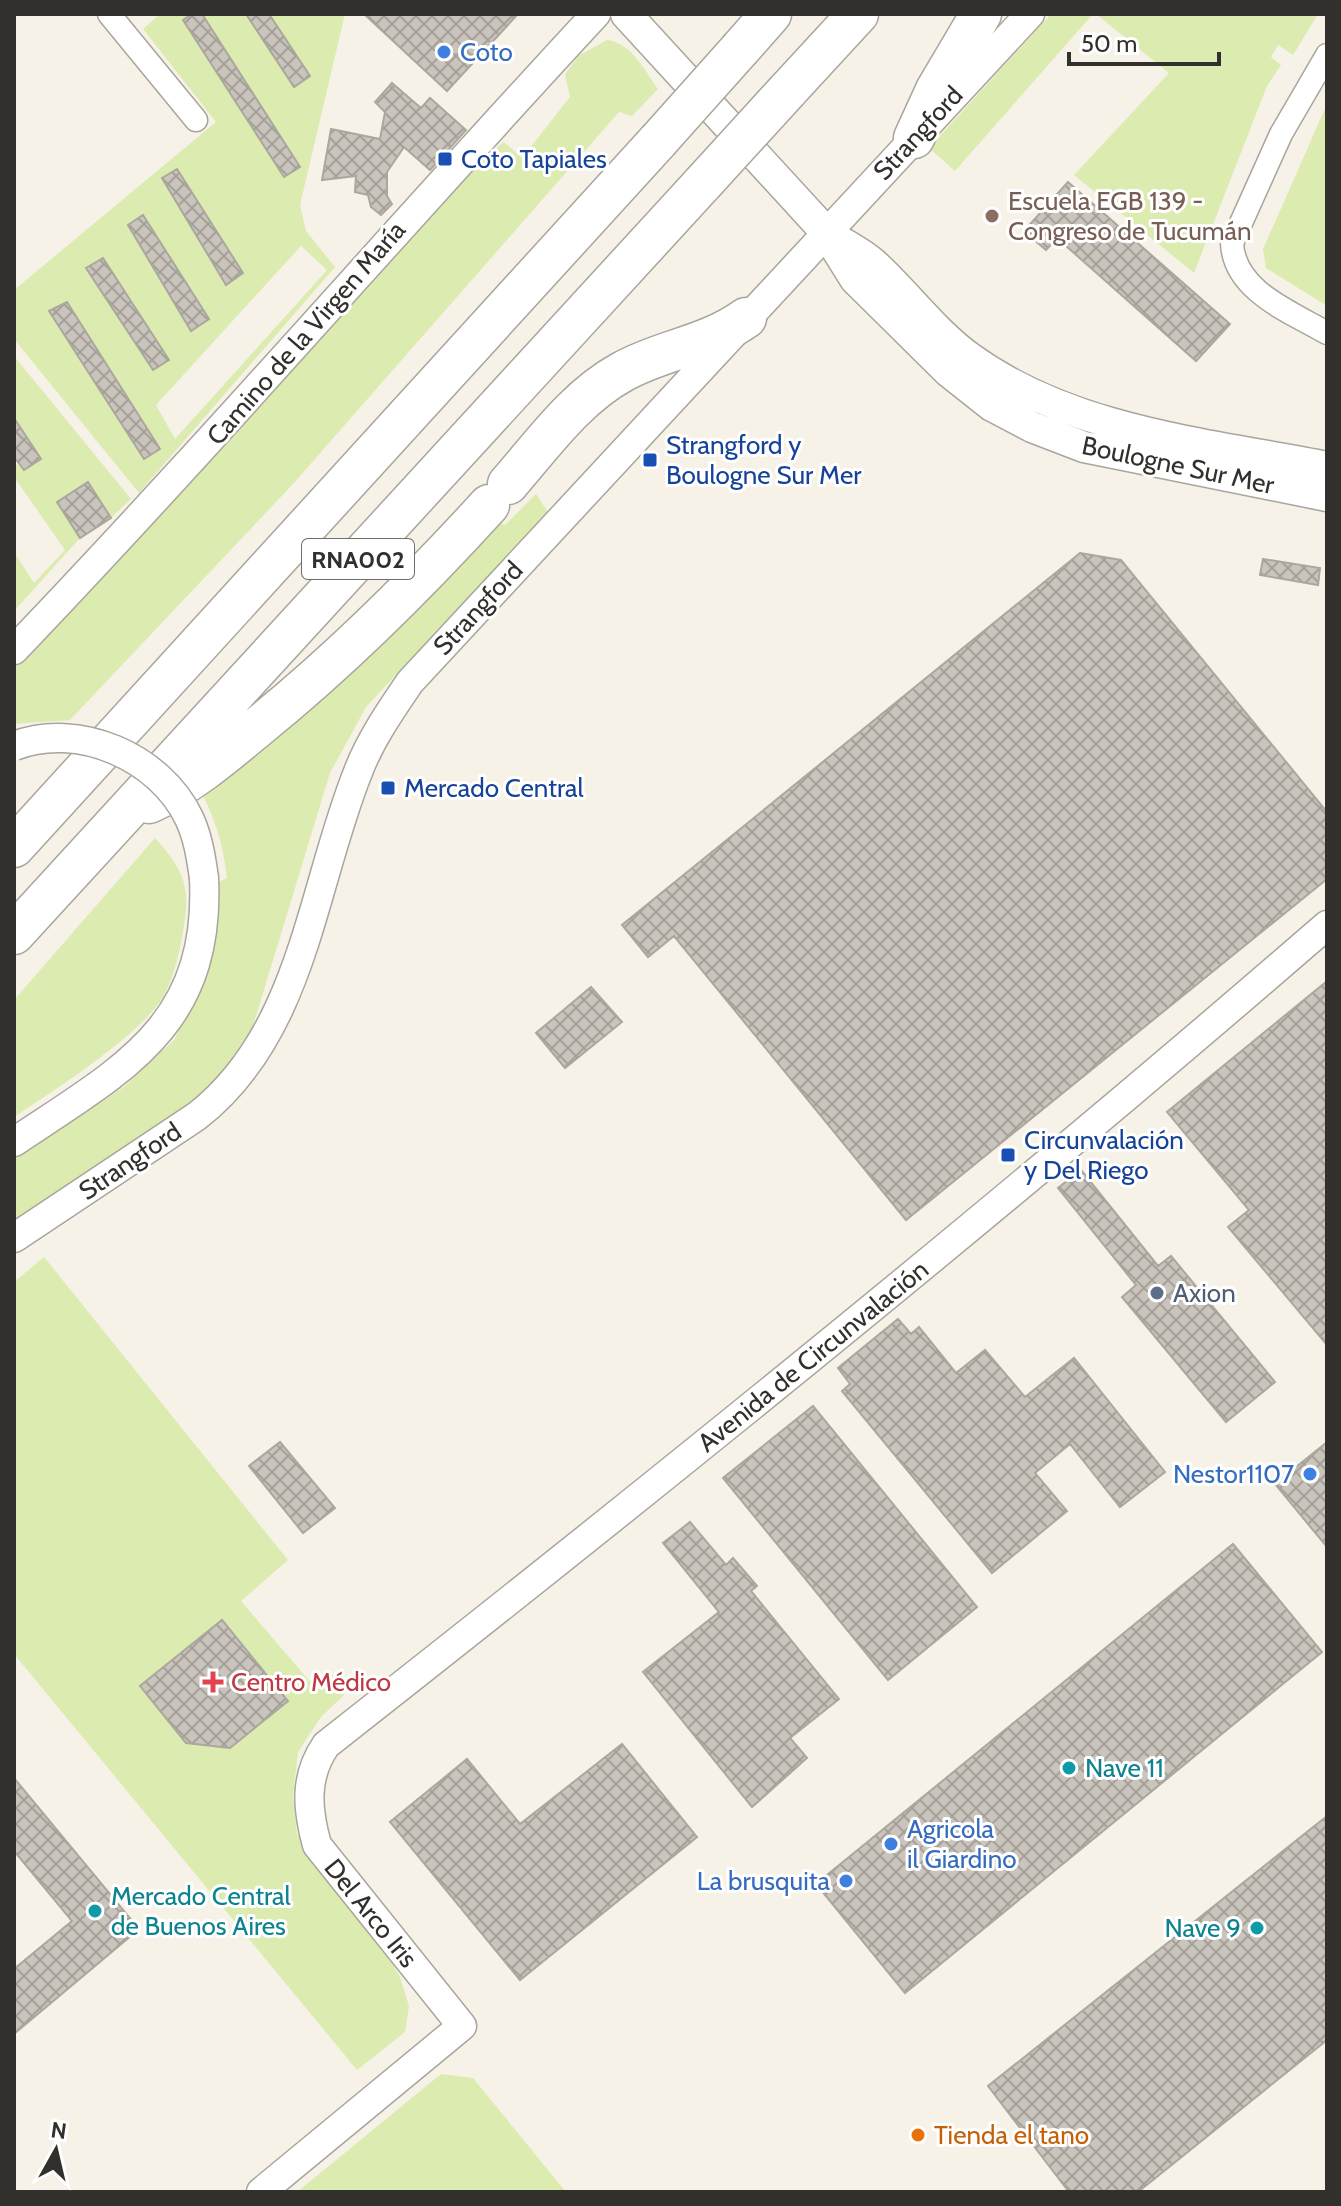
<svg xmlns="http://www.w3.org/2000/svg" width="1341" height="2206" viewBox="0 0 1341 2206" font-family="Cabin,sans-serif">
<defs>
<pattern id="building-cross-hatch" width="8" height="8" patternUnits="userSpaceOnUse" patternTransform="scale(2)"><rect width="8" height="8" fill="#cac5bc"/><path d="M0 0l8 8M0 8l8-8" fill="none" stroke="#a5a099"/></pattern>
</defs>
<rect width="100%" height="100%" fill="#f7f2e8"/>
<path fill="#dcebb0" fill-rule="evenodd" d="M160 14H192L183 20 284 177 300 166 202 14H246L294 87 310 76 269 14H345L300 205 306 231 335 267 139 493 14 339V290L216 122 143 29ZM177 170 243 272 227 285H226ZM142 216 208 319 192 331 128 225ZM301 246 327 270 175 439 156 405ZM87 269 169 360V361L153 370ZM67 303 160 449 144 459 50 312Z
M1051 14H1093L955 171 929 148Z
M1096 14H1318L1293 55 1278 45 1271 57 1281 65 1267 86 1194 273 1074 175 1169 73Z
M607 40C632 43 644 70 658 89L632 116 619 112 293 484 70 720 14 724V666L472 168 504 142 522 158 570 97 565 75 578 56Z
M1327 104V306L1266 268 1263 249Z
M14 356 131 499 111 518 88 482 57 501 80 538 14 611V552L34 583 65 550 14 477V462L24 470 41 459 14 418Z
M536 494 548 512 366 707 330 773 253 1026 223 1072 180 1116 14 1227V1151L78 1118 125 1086 175 1039 189 1003 214 884 227 878C223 843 214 815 197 784L491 519 505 525Z
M155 838C185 871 191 888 183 932 180 951 174 974 166 992 147 1031 52 1092 14 1117V1000Z
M44 1257 288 1560 241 1601 313 1685 331 1672 344 1695 321 1717 298 1752 293 1795 297 1834 387 1954 400 1977 409 2006 405 2032 357 2070 14 1654V1282Z
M441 2074 473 2078 566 2192H297Z"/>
<path fill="url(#building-cross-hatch)" stroke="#aca79e" stroke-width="2" d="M192 14H202L300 167 284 177 183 20Z
M246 14H269L310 76 294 87Z
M364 14H518L447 91Z
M392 83 421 108 430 98 466 130 430 170 404 147 387 172V196L392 204 381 215 371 207 368 195 355 192 356 176 322 180 331 129 380 139 385 112 375 102Z
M177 169 243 273 226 285 162 178Z
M1068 182 1230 324 1196 361 1057 238 1046 250 1024 231Z
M143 215 209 319 191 331 128 225Z
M103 258 169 360 153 370 86 268Z
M67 302 160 449 144 459 49 311Z
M14 418 41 459 24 470 14 457Z
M88 482 111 518 80 538 57 502Z
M1080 553 1121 560 1327 812V879L906 1220 674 936 648 957 622 925Z
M1263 559 1320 568 1318 585 1260 575Z
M1327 981V1345L1228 1227 1249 1210 1167 1112Z
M591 987 622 1022 565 1068 536 1033Z
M1081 1170 1158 1266 1171 1256 1275 1382 1226 1422 1122 1297 1136 1285 1058 1188Z
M898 1319 911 1334 919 1327 956 1373 985 1350 1025 1397 1074 1358 1165 1472 1120 1507 1070 1444 1035 1473 1067 1511 992 1573 842 1391 850 1384 838 1368Z
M813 1406 977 1607 888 1680 723 1478Z
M280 1442 335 1508 303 1533 249 1466Z
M1327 1442V1547L1275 1484Z
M690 1522 726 1565 733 1558 757 1586 751 1591 839 1699 790 1738 807 1758 752 1807 643 1672 719 1612 663 1543Z
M1233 1544 1322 1652 905 1993 816 1884Z
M222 1620 288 1701 230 1748 186 1743 140 1686Z
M622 1744 697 1837 520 1980 390 1822 467 1759 520 1824Z
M14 1778 139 1929 14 2034V1969L72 1921 14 1851Z
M1327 1816V2040L1138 2192H1069L988 2086Z"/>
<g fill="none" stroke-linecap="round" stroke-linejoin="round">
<g stroke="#aaa59c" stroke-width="25">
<path id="minor" d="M109 14 196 120
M1327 55 1281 134 1232 243C1234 291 1291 312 1327 333"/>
</g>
<g stroke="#aaa59c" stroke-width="31">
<path id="tertiary" d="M14 650C213 442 400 225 596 14
M14 1142C123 1069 211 1026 204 878
M14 1238 197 1116C303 1033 311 889 358 772 370 740 391 710 410 682L1030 14
M261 2192 462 2026 317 1845C307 1809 304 1777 326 1745 665 1479 1001 1208 1327 925"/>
</g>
<g stroke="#aaa59c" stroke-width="33">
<path id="secondary" d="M626 14 825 231 855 279 949 372 992 406 1032 427 1084 447 1327 496
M833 237C847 246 862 253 874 264 906 293 934 332 970 358 1073 432 1206 443 1327 467"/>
</g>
<g stroke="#aaa59c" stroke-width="43">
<path id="motorway" d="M741 48 771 14
M787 91 858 14
M914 138 936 90 981 14
M508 484C542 445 576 397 622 372 663 349 705 347 746 318
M149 803C191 784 224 755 259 726 343 658 417 584 489 505
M14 847 658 141
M14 934 703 183"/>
</g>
<use href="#minor" stroke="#fff" stroke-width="22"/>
<use href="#tertiary" stroke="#fff" stroke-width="28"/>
<use href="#secondary" stroke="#fff" stroke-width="30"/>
<use href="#motorway" stroke="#fff" stroke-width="40"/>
<g stroke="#aaa59c" stroke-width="31" stroke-linecap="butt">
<path id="tertiary-bridge" d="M14 746C78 721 160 757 189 818 198 837 201 857 204 878"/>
</g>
<g stroke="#aaa59c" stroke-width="43" stroke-linecap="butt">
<path id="motorway-bridge" d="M658 141 741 48
M703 183 787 91"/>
</g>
<use href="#tertiary-bridge" stroke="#fff" stroke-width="28"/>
<use href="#motorway-bridge" stroke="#fff" stroke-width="40"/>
</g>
<g fill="#3f7fe0" stroke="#fff" stroke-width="3">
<circle cx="444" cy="52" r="8"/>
<circle cx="1310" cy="1474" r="8"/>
<circle cx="891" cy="1844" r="8"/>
<circle cx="846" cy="1881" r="8"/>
</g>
<g fill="#1a4fb4" stroke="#fff" stroke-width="3">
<rect x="437" y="151" width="16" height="16" rx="4"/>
<rect x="642" y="452" width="16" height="16" rx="4"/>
<rect x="380" y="780" width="16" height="16" rx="4"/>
<rect x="1000" y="1147" width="16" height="16" rx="4"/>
</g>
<circle fill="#8d6e63" stroke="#fff" stroke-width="3" cx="992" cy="216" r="8"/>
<circle fill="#5c6f8a" stroke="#fff" stroke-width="3" cx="1157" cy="1293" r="8"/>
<path fill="#e0444e" stroke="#fff" stroke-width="3" d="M209 1670h8v8h8v8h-8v8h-8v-8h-8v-8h8z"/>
<g fill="#0f9aa8" stroke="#fff" stroke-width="3">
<circle cx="1069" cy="1768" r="8"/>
<circle cx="95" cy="1911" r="8"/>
<circle cx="1257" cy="1928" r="8"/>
</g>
<circle fill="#e8710a" stroke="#fff" stroke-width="3" cx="918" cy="2135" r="8"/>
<g text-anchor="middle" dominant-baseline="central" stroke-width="6" stroke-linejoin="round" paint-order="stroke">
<rect fill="#fff" stroke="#706e6b" stroke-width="2" x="302" y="539" width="112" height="40" rx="6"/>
<g font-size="24" font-weight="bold" fill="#32302c">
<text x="358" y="559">RNA002</text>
</g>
<g font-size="26" fill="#366cbe" stroke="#fff" text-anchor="start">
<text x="460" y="52">Coto</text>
<text x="1294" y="1474" text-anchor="end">Nestor1107</text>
<text x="907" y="1829">Agricola<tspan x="907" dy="30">il Giardino</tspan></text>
<text x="830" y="1881" text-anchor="end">La brusquita</text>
</g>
<g font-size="26" fill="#32302c" stroke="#fff">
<text transform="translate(918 133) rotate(-47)">Strangford</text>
<text transform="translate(306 333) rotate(-49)">Camino de la Virgen María</text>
<text transform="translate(1178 465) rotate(12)">Boulogne Sur Mer</text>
<text transform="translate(478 608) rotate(-47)">Strangford</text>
<text transform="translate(130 1161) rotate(-34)">Strangford</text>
<text transform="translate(813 1356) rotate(-39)">Avenida de Circunvalación</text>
<text transform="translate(371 1913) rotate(51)">Del Arco Iris</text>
</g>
<g font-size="26" fill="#164399" stroke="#fff" text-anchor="start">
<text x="461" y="159">Coto Tapiales</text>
<text x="666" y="445">Strangford y<tspan x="666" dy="30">Boulogne Sur Mer</tspan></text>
<text x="404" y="788">Mercado Central</text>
<text x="1024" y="1140">Circunvalación<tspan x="1024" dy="30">y Del Riego</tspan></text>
</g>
<g font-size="26" fill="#785e54" stroke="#fff" text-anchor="start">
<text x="1008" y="201">Escuela EGB 139 -<tspan x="1008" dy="30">Congreso de Tucumán</tspan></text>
</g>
<g font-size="26" fill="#4e5e75" stroke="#fff" text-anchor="start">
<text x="1173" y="1293">Axion</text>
</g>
<g font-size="26" fill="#be3a42" stroke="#fff" text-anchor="start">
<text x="231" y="1682">Centro Médico</text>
</g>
<g font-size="26" fill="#0d838f" stroke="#fff" text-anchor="start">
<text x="1085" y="1768">Nave 11</text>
<text x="111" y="1896">Mercado Central<tspan x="111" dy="30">de Buenos Aires</tspan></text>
<text x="1241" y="1928" text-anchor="end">Nave 9</text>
</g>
<g font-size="26" fill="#c56008" stroke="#fff" text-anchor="start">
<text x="934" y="2135">Tienda el tano</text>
</g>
</g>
<rect width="1341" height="2206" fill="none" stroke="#32302c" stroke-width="32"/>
<g transform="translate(56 2150) rotate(8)" stroke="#ffffff" stroke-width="6" paint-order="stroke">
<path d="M0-6L14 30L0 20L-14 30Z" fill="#32302c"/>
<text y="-12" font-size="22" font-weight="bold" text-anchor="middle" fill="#32302c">N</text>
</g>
<path d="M1069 52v12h150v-12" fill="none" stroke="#32302c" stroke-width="4"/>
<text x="1081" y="52" font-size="24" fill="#32302c" stroke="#ffffff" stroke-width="6" paint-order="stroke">50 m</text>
</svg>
